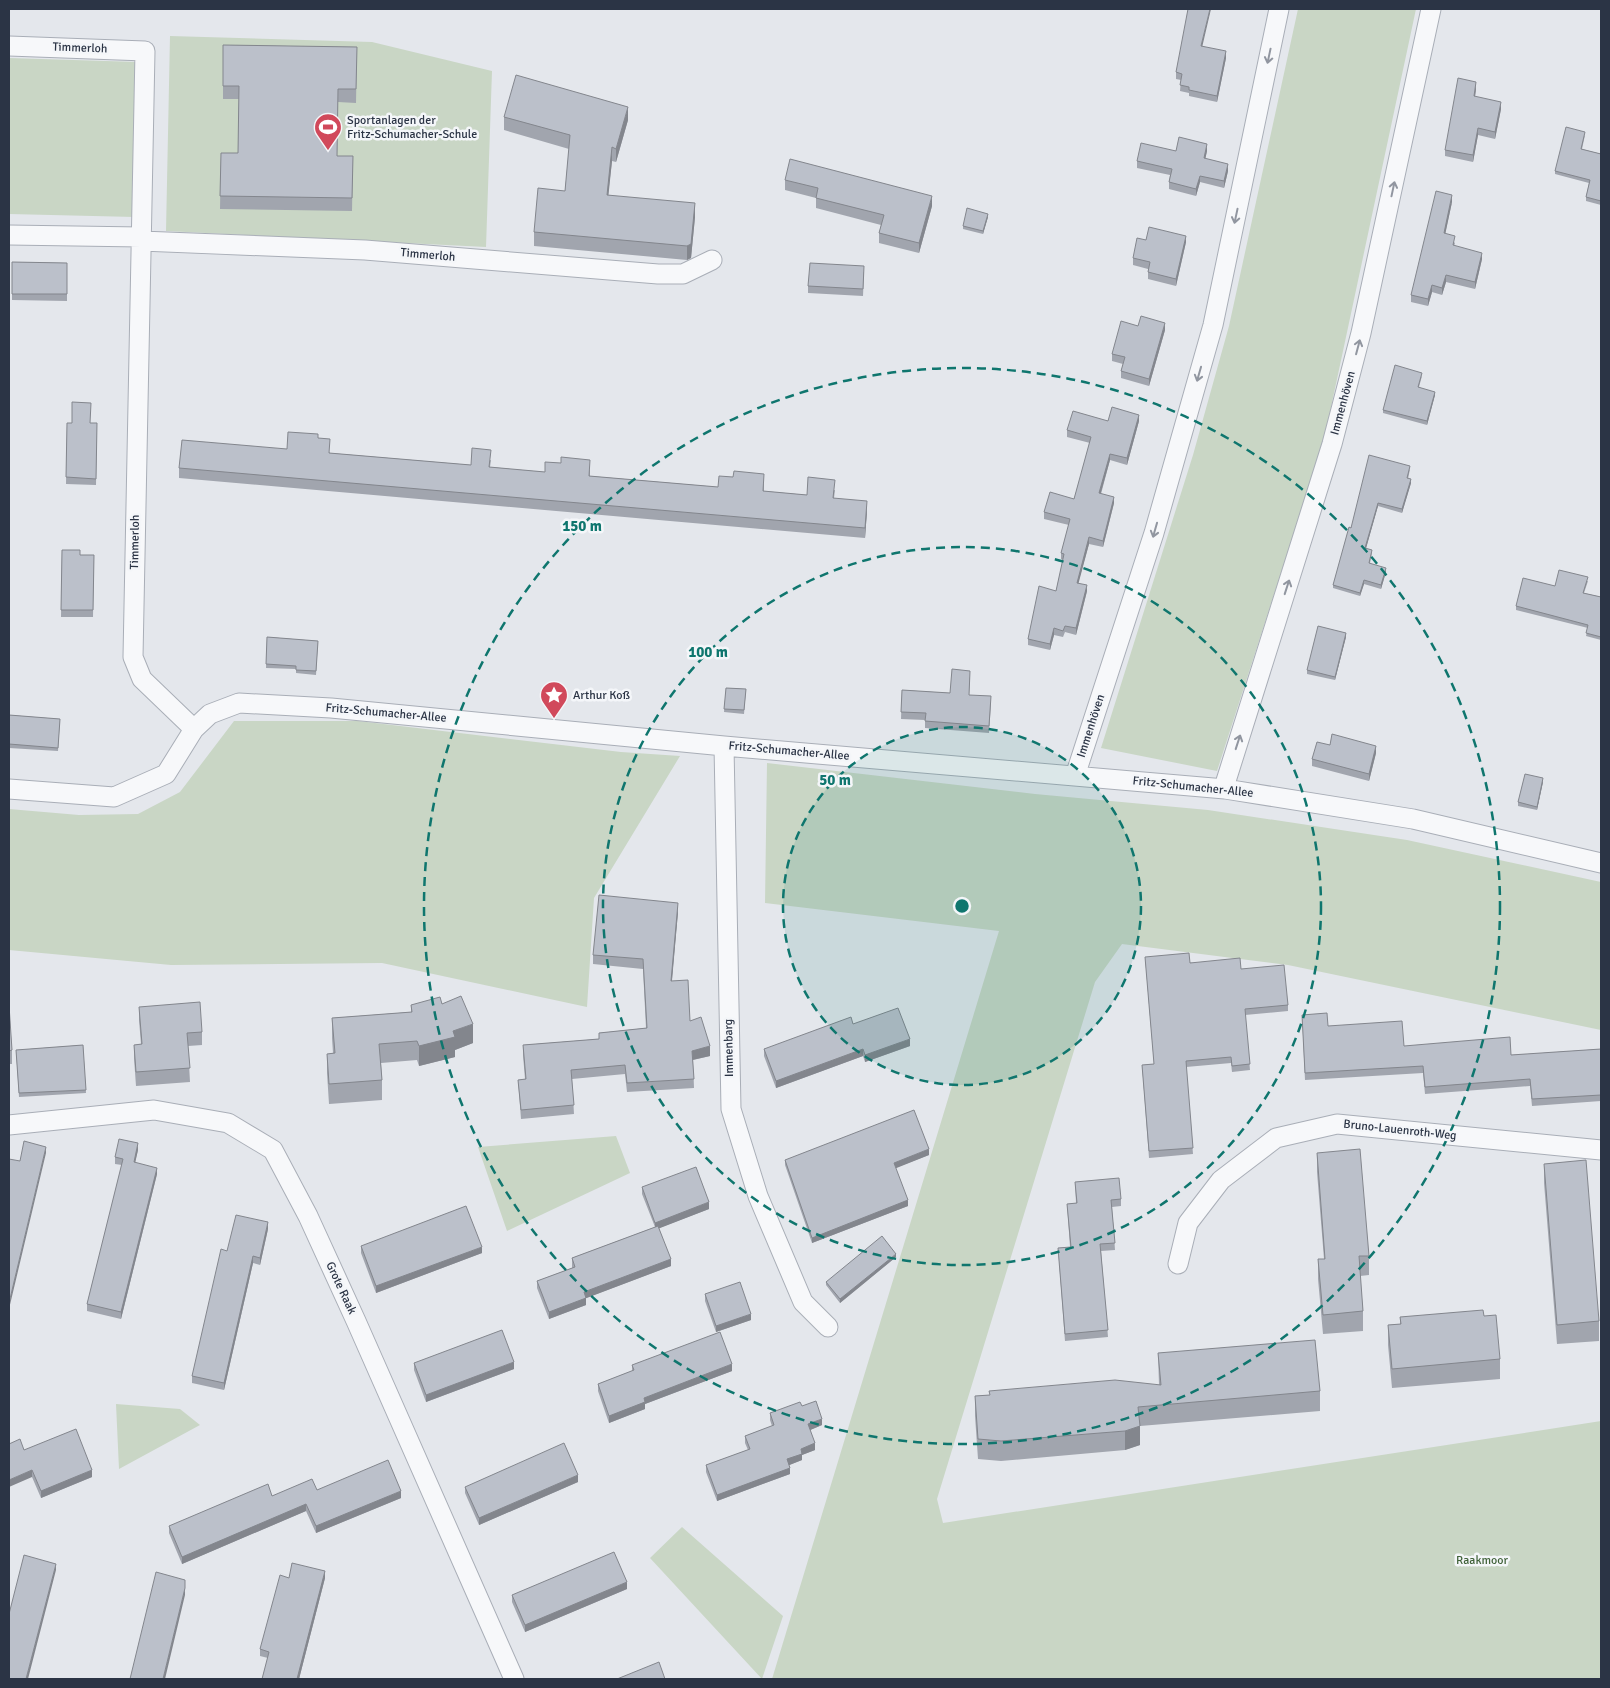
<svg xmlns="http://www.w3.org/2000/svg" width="1610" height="1688" viewBox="0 0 1610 1688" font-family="Signika,sans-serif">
<rect width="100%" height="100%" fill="#e4e7ec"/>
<path fill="#c9d6c5" d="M1298 9H1416L1324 440 1217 771 1101 748 1193 455 1229 326Z
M170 36 372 42 492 71 486 247 166 231Z
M9 58 138 62 135 217 9 214Z
M234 721H358L621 752 680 756 594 898 587 1007 382 963 171 965 9 950V809L79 815 138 814 180 792Z
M767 763 1035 794 1208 810 1407 840 1601 882V1030L1288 965 1122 944 1095 982 937 1499 943 1523 1601 1421V1679H772L999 931 765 903Z
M616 1136 630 1173 507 1231 478 1147Z
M116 1404 180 1409 200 1425 119 1469Z
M682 1527 783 1616 762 1679 650 1558Z"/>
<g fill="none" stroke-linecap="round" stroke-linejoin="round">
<g stroke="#a9aeb7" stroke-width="21">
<path id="street" d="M9 46 145 51 133 657 142 679 194 729
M9 235 141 237
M141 241 365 250 658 274H683L712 260
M724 746 731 1109 758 1196 803 1302 828 1327
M1075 776 1154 533 1213 325 1279 9
M9 789 114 797 166 774 194 729 210 714 239 703 331 708 724 746 1225 789 1413 819 1601 863
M1225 789V784L1332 444 1361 333 1431 9
M9 1125 154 1110 228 1123 273 1150 308 1216 356 1321 514 1679
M1178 1264 1188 1223 1221 1180 1276 1138 1337 1124 1601 1150"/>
</g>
<use href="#street" stroke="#f7f8fa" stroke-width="19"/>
</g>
<path fill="#a1a5ae" d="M223 45 357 47 356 103 338 102 337 156H353L352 211 220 209 221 153H238L239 99H223Z
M1203 46 1226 58 1217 102 1189 96V93L1180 91 1181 80 1176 79V72Z
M1476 89 1475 97 1501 109 1495 139 1478 135 1473 162 1445 156V150Z
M504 117 628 120 616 162 612 161 608 195 695 217 691 258 687 260 534 246V232L565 191 569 149 504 130Z
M1585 135 1582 149 1601 154V205L1586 201V197L1589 183 1555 174V171Z
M1176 151H1207L1205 159 1228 171 1224 188 1200 182 1196 196 1169 189V182L1170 175 1137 168V161Z
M785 180 932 206 919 253 879 243V233L881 225 816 208V198L785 190Z
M1452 202 1445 234 1455 243 1454 246 1482 259 1475 289 1446 282 1442 295 1432 292 1428 306 1411 302V295Z
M988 217 983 234 963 229V226Z
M1146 240 1186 242 1176 286 1148 279V269L1133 265V258Z
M12 262 67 263V301L12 300Z
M864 272 863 296 808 293V286Z
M1138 326 1165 330 1149 386 1121 378V371L1123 364 1112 361V354Z
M1422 376 1419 387 1435 395 1427 425 1383 413V410Z
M1108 421H1139L1127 465 1110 460 1101 494 1114 503 1103 547 1089 544 1078 583 1087 591 1076 635 1065 632 1063 637 1054 635 1050 650 1028 645V639L1056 591 1063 560 1061 559V553L1069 525 1044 519V512L1074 499 1090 443 1067 437V430Z
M67 423H97L96 485 66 484Z
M318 438 330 453 471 465 491 460 490 467 545 472 590 470V476L718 487 764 484V491L807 495 835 490 834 498 867 511 865 538 179 478V468L287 449Z
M1410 469 1408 479 1411 483 1402 513 1378 506 1366 548 1372 553 1370 563 1386 572 1381 589 1364 584 1360 596 1333 588V585L1351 528Z
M62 550 80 555H94L93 617H61Z
M1588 581 1584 593 1601 597V640L1586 636 1588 628 1516 610V606L1555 586Z
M267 637 318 641 316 675 296 673V669L266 668Z
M1346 637 1335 680 1307 674V670Z
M970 677 969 695 991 703 989 733 925 728V720L901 719 902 690 950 693Z
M726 688 746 689 744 714 724 712Z
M9 715 60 719 58 751 9 748Z
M1330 745 1376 753 1369 781 1312 766V759Z
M1543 782 1537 810 1518 806V802Z
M678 912 672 981 690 1021 710 1056 693 1060 694 1088 627 1092 625 1074 572 1079 574 1114 521 1119 518 1080 525 1079 523 1055V1045L599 1039V1033L646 1028 643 969 593 964V955Z
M1145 957 1241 969 1288 1005V1011L1245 1015 1250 1070 1232 1072 1231 1063 1186 1067 1193 1154 1149 1158 1142 1065 1154 1064Z
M442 1004 473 1043 455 1050V1057L419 1066 417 1060 381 1063 382 1080V1100L329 1104 327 1073V1054L333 1053 332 1038V1018L411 1012V1005Z
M9 1005 12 1050V1064H9Z
M139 1007 202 1032V1045L188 1046 190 1082 136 1086 134 1058V1045L141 1044 139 1020Z
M1302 1015 1328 1026 1404 1046 1511 1055 1601 1049V1101L1532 1106 1530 1086 1425 1094 1423 1073 1305 1080Z
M853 1024 910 1046 865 1062 863 1056 776 1088 764 1056V1049Z
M83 1045 86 1093 19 1097 16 1050Z
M138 1150 135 1162 157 1174 121 1319 87 1311V1304L122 1165 115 1164V1157Z
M1317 1153 1369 1256V1275L1360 1276 1363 1311V1331L1323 1334 1318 1279V1259H1324L1317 1172Z
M929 1155 895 1168 908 1206 812 1243 785 1165V1160Z
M1544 1164 1599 1321V1341L1557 1344 1544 1183Z
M1075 1182 1121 1199V1206L1112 1207 1115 1250 1101 1251 1108 1337 1065 1341 1058 1248 1070 1247 1067 1204 1076 1203Z
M642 1187 709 1209 659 1228 671 1266 586 1298V1305L549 1319 537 1288V1281L572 1268V1258L655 1227 642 1194Z
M268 1229 260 1265 253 1263 224 1390 192 1383V1376L227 1251Z
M361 1246 482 1253 376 1293 361 1253Z
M896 1257 840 1303 826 1285V1282Z
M705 1294 751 1320 716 1332 705 1301Z
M1484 1316 1500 1359V1379L1392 1388 1388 1345V1325L1400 1324V1317Z
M1158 1353 1320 1391V1411L1140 1426V1445L1125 1450 1001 1461 978 1459 975 1416V1396L1159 1385Z
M414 1363 514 1369 426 1402 414 1370Z
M632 1365 732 1371 645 1404V1409L609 1423 598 1391V1384L632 1371Z
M802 1406 822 1425 810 1430 815 1450 802 1455V1460L789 1465 790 1474 717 1501 706 1472V1465L748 1450 745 1443V1436L772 1426 770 1420V1413Z
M24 1450 92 1477 41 1498 32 1477Z
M578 1482 479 1525 465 1493V1487Z
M317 1490 401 1498 316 1533 306 1511 182 1564 169 1533V1526L272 1496Z
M289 1578H325L299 1679H262L268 1658 260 1656V1649Z
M627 1589 525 1632 512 1602V1595Z"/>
<path fill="#83868d" d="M1210 9H1211L1201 52V46Z
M1226 51V58L1217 102V96Z
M1476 82V89L1474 103V96Z
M1501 102V109L1495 139V132Z
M628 107V120L616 162V149Z
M1478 128V135L1473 162V155Z
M1207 144V151L1204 165V158Z
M612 147V161L607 209V195Z
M1228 164V171L1224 188V181Z
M1200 176V182L1196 196V189Z
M1452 195V202L1444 240V233Z
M932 196V206L919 253V243Z
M695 203V217L691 258 687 260V246Z
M988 214V217L983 234V231Z
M1186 236V242L1176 286V279Z
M1482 253V259L1475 289V282Z
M1446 275V282L1442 295V288Z
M1432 285V292L1428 306V299Z
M1165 323V330L1149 386V379Z
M1435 392V395L1427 425V421Z
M1139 415V421L1127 465V458Z
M1110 454V460L1099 499V493Z
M1411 479V483L1402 513V509Z
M1114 497V503L1103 547V541Z
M867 501V511L865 538V528Z
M1378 503V506L1365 552V548Z
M1089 537V544L1077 589V583Z
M1386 568V572L1381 589V585Z
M1364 580V584L1360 596V593Z
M1087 585V591L1076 635V628Z
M1054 628V635L1050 650V644Z
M1346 633V637L1335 680V677Z
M1376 746V753L1369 781V774Z
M1543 778V782L1537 810V807Z
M678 903V912L671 990V981Z
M473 1024V1043L455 1050V1057L419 1066V1046L453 1031Z
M910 1039V1046L865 1062V1055Z
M710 1046V1056L692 1060V1051Z
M863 1049V1056L776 1088V1081Z
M138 1143V1150L134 1168V1162Z
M46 1147V1153L9 1309V1303Z
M929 1149V1155L894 1169V1163Z
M157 1168V1174L121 1319V1312Z
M908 1200V1206L812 1243V1238Z
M709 1202V1209L655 1230V1223Z
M268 1222V1229L260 1265V1258Z
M482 1247V1253L376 1293V1286Z
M896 1254V1257L840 1303V1299Z
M253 1256V1263L224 1390V1383Z
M671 1259V1266L584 1299V1292Z
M586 1298V1305L549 1319V1312Z
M751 1314V1320L716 1332V1326Z
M514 1362V1369L426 1402V1395Z
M732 1364V1371L645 1404V1409L609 1423V1416L644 1398Z
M822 1419V1425L808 1431V1424Z
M1140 1426V1445L1125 1450V1431Z
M815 1443V1450L802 1455V1460L787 1466V1459L801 1449Z
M790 1468V1474L717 1501V1495Z
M32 1470V1477L9 1487V1480Z
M92 1470V1477L41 1498V1491Z
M578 1475V1482L479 1525V1518Z
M401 1491V1498L316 1533V1526Z
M306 1504V1511L182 1564V1557Z
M56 1564V1570L28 1679H26Z
M325 1571V1578L299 1679H297Z
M627 1582V1589L525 1632V1625Z
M185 1588V1595L165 1679H163Z"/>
<path fill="#bbc0ca" stroke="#83868d" d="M1188 9H1210L1201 46 1226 51 1217 96 1189 90V87L1180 85 1182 74 1176 72Z
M223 45 357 47 356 89H338L337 156H353L352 198 220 196 221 153H238L239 86H223Z
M516 75 628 107 616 149 612 147 607 195 695 203 691 244 687 246 534 232 538 188 565 191 570 135 504 117Z
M1458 78 1476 82 1474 96 1501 102 1495 132 1478 128 1473 155 1445 150Z
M1566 127 1585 132 1581 149 1601 154V201L1586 197 1590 180 1555 171Z
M1179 137 1207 144 1204 158 1228 164 1224 181 1200 176 1196 189 1169 182 1172 169 1137 161 1141 143 1176 151Z
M790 159 932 196 919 243 879 233 884 215 816 198 818 188 785 180Z
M1436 191 1452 195 1444 233 1455 236 1453 245 1482 253 1475 282 1446 275 1442 288 1432 285 1428 299 1411 295Z
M967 208 988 214 983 231 963 226Z
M1149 227 1186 236 1176 279 1148 272 1150 262 1133 258 1137 238 1146 240Z
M12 262 67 263V294H12Z
M810 263 864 266 863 289 808 286Z
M1141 316 1165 323 1149 379 1121 371 1125 357 1112 354 1121 321 1138 326Z
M1395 365 1422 373 1418 387 1435 392 1427 421 1383 410Z
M72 402 91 403 90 423H97L96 479 66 477 67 423H72Z
M1112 407 1139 415 1127 458 1110 454 1099 493 1114 497 1103 541 1089 537 1077 583 1087 585 1076 628 1065 626 1063 631 1054 628 1050 644 1028 639 1039 586 1056 591 1064 554 1061 553 1070 519 1044 512 1050 492 1074 499 1091 437 1067 430 1073 411 1108 421Z
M288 432 318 434V438L330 439 329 453 471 465 472 448 491 450 489 467 545 472V462L561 463V457L590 460 589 476 718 487 719 476 733 477 734 471 764 474 763 491 807 495 808 477 835 480 833 498 867 501 865 528 179 468 182 440 287 449Z
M1369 455 1410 466 1407 478 1411 479 1402 509 1378 503 1365 548 1372 550 1369 563 1386 568 1381 585 1364 580 1360 593 1333 585 1349 527 1351 528Z
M62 550H80V555H94L93 610H61Z
M1559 570 1588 577 1583 593 1601 597V637L1586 633 1588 625 1516 606 1523 578 1555 586Z
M1318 626 1346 633 1335 677 1307 670Z
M267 637 318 641 316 671 296 670V666L266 664Z
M952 669 970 671 969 695 991 696 989 726 925 721 926 713 901 712 902 690 950 693Z
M726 688 746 689 744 710 724 709Z
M9 715 60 719 58 748 9 744Z
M1332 734 1376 746 1369 774 1312 759 1317 742 1330 745Z
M1525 774 1543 778 1537 807 1518 802Z
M599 895 678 903 671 981 688 980 690 1021 701 1017 710 1046 692 1051 694 1079 627 1083 625 1065 571 1070 574 1105 521 1110 518 1080 526 1079 523 1045 599 1039V1033L647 1028 643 959 593 955Z
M1189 953 1190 963 1240 958 1241 969 1284 965 1288 1005 1245 1009 1250 1064 1232 1066 1231 1057 1186 1061 1193 1148 1149 1151 1142 1065 1154 1064 1145 957Z
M461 996 473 1024 453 1031 455 1037 419 1046 417 1041 379 1044 382 1080 329 1084 327 1054 335 1053 332 1018 412 1012 411 1005 440 997 442 1004Z
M200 1002 202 1032 187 1033 190 1068 136 1072 134 1045 142 1044 139 1007Z
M9 1005 12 1050 9 1051Z
M898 1008 910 1039 865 1055 863 1049 776 1081 764 1049 851 1017 853 1024Z
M1327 1013 1328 1026 1402 1021 1404 1046 1510 1037 1511 1055 1601 1049V1095L1532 1099 1530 1079 1425 1087 1423 1066 1305 1073 1302 1015Z
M83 1045 86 1090 19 1093 16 1050Z
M914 1110 929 1149 894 1163 908 1200 812 1238 785 1160Z
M119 1139 138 1143 134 1162 157 1168 121 1312 87 1304 123 1159 115 1157Z
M24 1141 46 1147 9 1303V1159L20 1161Z
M1360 1149 1369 1256H1359L1363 1311 1323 1315 1318 1259H1325L1317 1153Z
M1586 1160 1599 1321 1557 1325 1544 1164Z
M696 1167 709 1202 655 1223 642 1187Z
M1119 1178 1121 1199 1111 1200 1115 1243 1100 1244 1108 1330 1065 1334 1058 1248 1071 1247 1067 1204 1077 1203 1075 1182Z
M466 1206 482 1247 376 1286 361 1246Z
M236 1215 268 1222 260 1258 253 1256 224 1383 192 1376 221 1249 227 1251Z
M658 1226 671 1259 584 1292 586 1298 549 1312 537 1281 575 1267 572 1258Z
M882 1236 896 1254 840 1299 826 1282Z
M740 1282 751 1314 716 1326 705 1294Z
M1483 1310 1484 1316 1496 1315 1500 1359 1392 1369 1388 1325 1401 1324 1400 1317Z
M502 1330 514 1362 426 1395 414 1363Z
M720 1332 732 1364 644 1398 645 1402 609 1416 598 1384 634 1370 632 1365Z
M1315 1340 1320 1391 1138 1407 1140 1426 1125 1431 1001 1441 978 1439 975 1396 990 1395 989 1391 1115 1380 1161 1385 1158 1353Z
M816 1401 822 1419 808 1424 815 1443 801 1449 802 1454 787 1459 790 1468 717 1495 706 1465 750 1449 745 1436 774 1425 770 1413 800 1402 802 1406Z
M76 1429 92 1470 41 1491 32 1470 9 1480V1444L20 1439 24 1450Z
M564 1443 578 1475 479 1518 465 1487Z
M388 1460 401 1491 316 1526 306 1504 182 1557 169 1526 268 1484 272 1496 312 1479 317 1490Z
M614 1552 627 1582 525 1625 512 1595Z
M24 1555 56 1564 26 1679H9V1614Z
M292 1563 325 1571 297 1679H262L269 1652 260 1649 280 1575 289 1578Z
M156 1572 185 1580V1588L163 1679H130Z
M659 1662 665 1679H617Z"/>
<defs><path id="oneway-shaft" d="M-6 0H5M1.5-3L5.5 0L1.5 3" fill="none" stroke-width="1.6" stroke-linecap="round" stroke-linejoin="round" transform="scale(1.25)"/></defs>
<g stroke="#9196a0">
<use href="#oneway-shaft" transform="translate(1269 56) rotate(102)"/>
<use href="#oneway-shaft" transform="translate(1393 189) rotate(-78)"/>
<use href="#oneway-shaft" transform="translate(1236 216) rotate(102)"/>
<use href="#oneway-shaft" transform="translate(1358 347) rotate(-75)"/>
<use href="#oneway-shaft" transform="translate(1199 374) rotate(106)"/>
<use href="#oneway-shaft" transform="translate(1155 530) rotate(106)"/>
<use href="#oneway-shaft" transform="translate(1287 587) rotate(-72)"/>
<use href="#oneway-shaft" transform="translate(1238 742) rotate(-72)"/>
</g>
<circle cx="962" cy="906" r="179" fill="#0f766e" fill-opacity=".12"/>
<g fill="none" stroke="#0f766e" stroke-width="2.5" stroke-dasharray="9 6">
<circle cx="962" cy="906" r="179"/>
<circle cx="962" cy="906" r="359"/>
<circle cx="962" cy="906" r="538"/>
</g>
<defs>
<g id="stadium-pin" transform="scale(1.4375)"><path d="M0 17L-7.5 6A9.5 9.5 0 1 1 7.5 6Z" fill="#d1495b" stroke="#f4f6f9"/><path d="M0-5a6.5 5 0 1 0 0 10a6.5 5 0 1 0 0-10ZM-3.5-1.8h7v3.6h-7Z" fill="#fff"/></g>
<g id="sight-pin" transform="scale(1.4375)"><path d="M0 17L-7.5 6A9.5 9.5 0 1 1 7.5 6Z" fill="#d1495b" stroke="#f4f6f9"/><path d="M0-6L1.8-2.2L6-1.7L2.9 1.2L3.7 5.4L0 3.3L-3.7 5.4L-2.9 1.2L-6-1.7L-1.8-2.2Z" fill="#fff"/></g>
</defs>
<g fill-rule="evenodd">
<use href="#stadium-pin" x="328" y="127"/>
<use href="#sight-pin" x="554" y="695"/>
</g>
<g text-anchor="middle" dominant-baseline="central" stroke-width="5" stroke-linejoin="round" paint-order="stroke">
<g font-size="12" fill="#2b3445" stroke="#f4f6f9">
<text transform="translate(80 48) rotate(2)">Timmerloh</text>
<text transform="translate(428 255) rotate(5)">Timmerloh</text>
<text transform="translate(1343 403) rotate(-75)">Immenhöven</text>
<text transform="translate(135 542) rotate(-89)">Timmerloh</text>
<text transform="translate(386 713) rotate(5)">Fritz-Schumacher-Allee</text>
<text transform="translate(1091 726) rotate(-72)">Immenhöven</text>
<text transform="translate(789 751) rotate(5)">Fritz-Schumacher-Allee</text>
<text transform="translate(1193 787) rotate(6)">Fritz-Schumacher-Allee</text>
<text transform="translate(729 1048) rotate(-91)">Immenbarg</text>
<text transform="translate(1400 1130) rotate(6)">Bruno-Lauenroth-Weg</text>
<text transform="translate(341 1288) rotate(65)">Grote Raak</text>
</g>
<g font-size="12" fill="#2b3445" stroke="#f4f6f9" text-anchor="start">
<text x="347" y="120">Sportanlagen der<tspan x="347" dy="14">Fritz-Schumacher-Schule</tspan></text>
<text x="573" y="695">Arthur Koß</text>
</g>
<g font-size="12" fill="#3f6138" stroke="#f4f6f9">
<text x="1482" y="1560">Raakmoor</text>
</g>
</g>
<circle cx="962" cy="906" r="8" fill="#0f766e" stroke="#f4f6f9" stroke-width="2.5"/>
<g font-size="15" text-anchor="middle" font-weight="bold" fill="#0f766e" stroke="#f4f6f9" stroke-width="5" stroke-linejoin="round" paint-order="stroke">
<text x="582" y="531">150 m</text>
<text x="708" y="657">100 m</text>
<text x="835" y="785">50 m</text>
</g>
<rect width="1610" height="1688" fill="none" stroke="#2b3445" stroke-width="20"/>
</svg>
